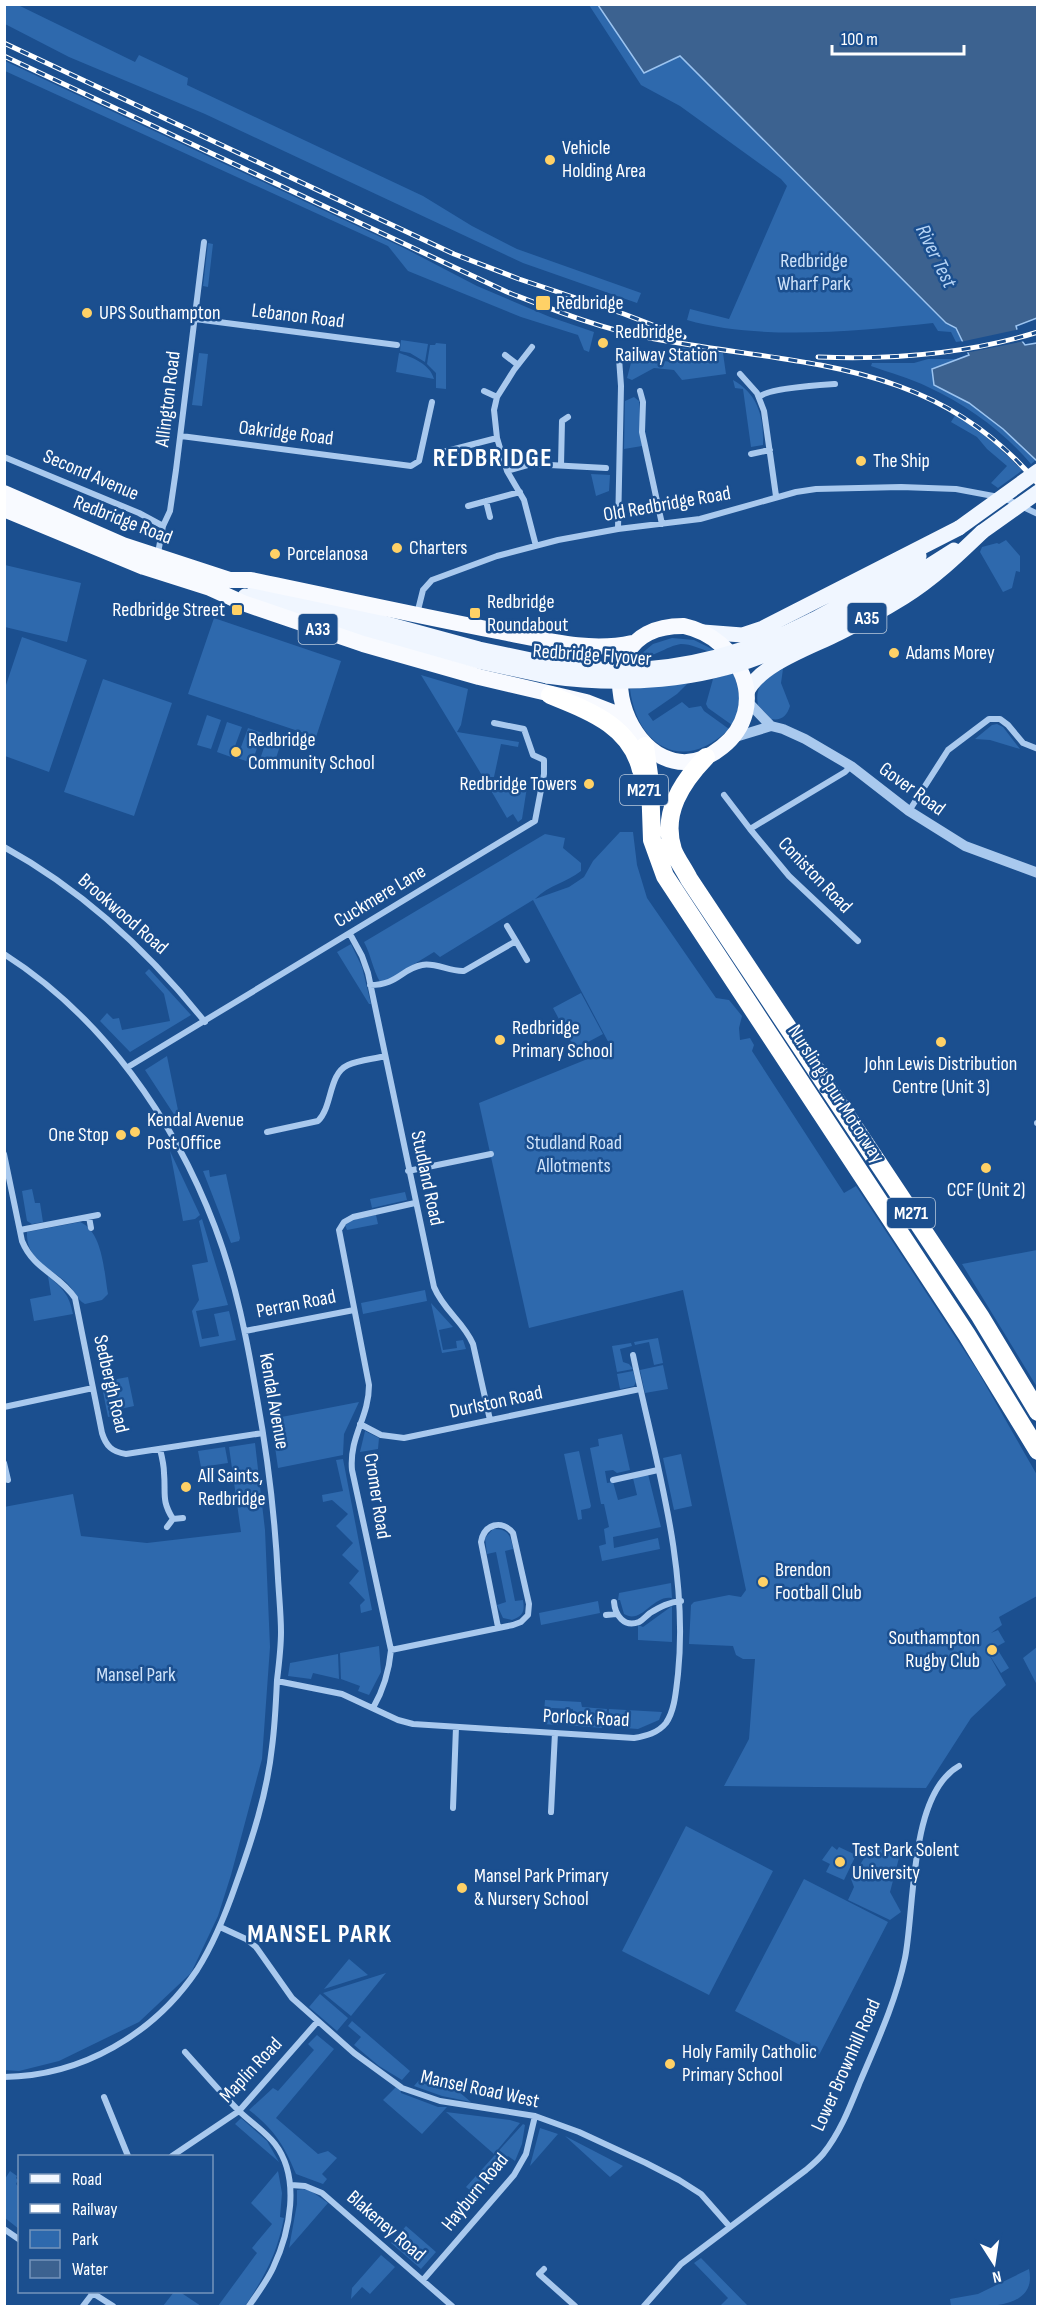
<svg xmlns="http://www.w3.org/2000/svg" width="1042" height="2311" viewBox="0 0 1042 2311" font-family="'Sofia Sans Condensed',sans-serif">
<rect width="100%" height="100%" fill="#1b4f8f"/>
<path fill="#2e69ad" d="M5 4 18 5 135 62 139 55 188 78 187 85 423 196 472 226 517 249 641 293 637 303 523 263 205 114 69 57 5 24Z
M589 5H646L909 285 946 323 956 328 963 341 956 342 951 332 938 331 933 323C858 331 760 341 687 320L690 309 729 319 787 186 781 179 680 106 641 85Z
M5 61 404 248 477 286 550 317 594 332 589 352 584 350 578 335 521 317 408 271 388 246 5 71Z
M208 243 213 244 208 287 203 286Z
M401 340 428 344 425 362 410 353 400 351Z
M436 343 446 344V389L436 388V373L427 364 430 345H435Z
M677 347 723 353 726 374 682 380 674 370 654 368 632 380 627 378 632 359 676 362Z
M199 353 208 354 202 406 192 405Z
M399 353C412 357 430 364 434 379L396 372Z
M969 355 1037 459 1031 464C1004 432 967 405 928 387 910 378 890 373 871 366L872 363H914L928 359H956Z
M733 380C758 394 764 417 763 445L751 447 743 389 735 388Z
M634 397 639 401 642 446 624 449 625 401Z
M956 414 994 443 1022 470 1020 472 998 488 991 483 1007 466 987 449 977 437 951 422Z
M591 474 610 475 609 491 596 496Z
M1006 540 1020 556V572L1016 571 1012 588 1003 592 980 552 982 547 997 543 999 544Z
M5 565 81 583 67 642 5 627Z
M214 618 341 661 316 737 188 694Z
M22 637 87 660 49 772 5 756V688Z
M672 638 694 640 714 650 710 652C701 649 691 644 681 644 666 646 648 661 635 659L653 644Z
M783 669 781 683 790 706C787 716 781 721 771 719L758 705C754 685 766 677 783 669Z
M733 673C741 693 742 706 732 725L708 708 706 704 713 679Z
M421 675 468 689 461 725 457 732 519 742 518 747 501 744 494 777H483Z
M103 679 172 703 134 816 64 792Z
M688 683 677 694 648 714 653 721 682 702 689 708 701 706 704 711 729 729C684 774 637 747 630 689Z
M207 715 221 720 211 749 197 745Z
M227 722 242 727 231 757 217 752Z
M997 724 1003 727 1020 749 990 740 975 739 992 725Z
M248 728 262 733 252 763 237 758Z
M268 736 282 740 272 770 258 765Z
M496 779 527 787 522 819 518 822 513 814 507 818 486 782Z
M620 832H633L637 865 647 898 716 998 729 1000 742 1016 739 1028 740 1040 750 1038 754 1045 752 1051 844 1193 856 1186 977 1370 1037 1475V1596L999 1617 1002 1625 991 1633 998 1630 1005 1642 996 1647 1009 1668 1001 1673 987 1651 1006 1685 971 1718 926 1788 724 1786 749 1739 755 1659H743L736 1655 733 1646 689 1644 691 1605 694 1602 729 1595 741 1597 746 1590 683 1290 529 1328 479 1103 612 1049 533 900 440 957 434 952 385 982H380C373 970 371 955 364 942L545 834 565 838 563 848 581 863V871C566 883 550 884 535 899L569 887 584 877 593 861Z
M351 944 362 967 371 1004H369L337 952Z
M149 969 191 1015 130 1052 100 1021 107 1013 113 1019 119 1018 122 1030 170 1021 164 994 145 973Z
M581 993 603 1034 575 1049 553 1008Z
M167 1056 179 1115 175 1116 145 1070Z
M170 1151 200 1215 195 1219 183 1221Z
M209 1170 210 1177 226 1174 240 1238 239 1241 231 1243 203 1171Z
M32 1189 35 1203H40L43 1222 32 1224 27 1221 22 1191Z
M405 1192 407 1200 372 1208 370 1199Z
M376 1215 378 1224 347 1230 345 1225 352 1220Z
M202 1219 228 1305 196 1311 202 1339 219 1336 214 1314 229 1311 236 1340 200 1347 192 1311 199 1300 192 1265 208 1262 199 1221Z
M80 1222C103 1232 104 1272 108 1294L102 1300 85 1304C76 1299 74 1289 66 1282 48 1267 26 1259 27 1232Z
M1037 1250H1038L1037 1387 962 1264Z
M48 1276C63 1289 69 1294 73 1314L34 1321 30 1299 51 1295Z
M425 1290 427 1301 363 1314 361 1303Z
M431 1303 453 1327 439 1330 443 1350 457 1348 456 1341 463 1340 466 1349 442 1353Z
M658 1338 663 1363 654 1365 649 1342 635 1345 634 1342Z
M631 1343 632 1346 620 1349 623 1362 629 1364 633 1369 617 1372 612 1346Z
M663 1365 668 1389 645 1393 640 1370Z
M633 1371 636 1382 634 1386 620 1389 617 1374Z
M128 1377 134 1406 111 1411 112 1416 108 1417 101 1382Z
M359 1402 344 1434 343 1455 278 1468 271 1419Z
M365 1431 379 1438 378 1449 360 1452Z
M622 1434 630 1470 617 1473 613 1470 605 1471 607 1483 613 1482 618 1500 637 1495 633 1478 648 1474 661 1527 613 1537 614 1548 658 1538 660 1549 602 1561 599 1546 606 1544 604 1529 609 1527 604 1504H601L590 1448 599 1446 598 1439Z
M255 1443 265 1530 270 1647 262 1759 231 1875 218 1916 191 1973 139 2022 59 2061 19 2071 4 2070V1507L73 1494 81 1536 147 1543 241 1532 229 1447Z
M225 1447 228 1463 201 1467 198 1451Z
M579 1451 591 1506 590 1508 581 1510 582 1519 578 1520 564 1454Z
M681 1454 692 1506 674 1510 663 1458Z
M343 1459 372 1610 361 1613 360 1605 365 1600 349 1583 359 1571 342 1555 353 1543 336 1526 348 1514 332 1500 323 1502 322 1495 343 1491 336 1460Z
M493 1529C508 1528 511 1536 513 1549L505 1551 515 1601 523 1600C525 1611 523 1616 512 1620L503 1618 497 1605 506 1602 496 1552 487 1554 485 1538Z
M671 1583 672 1598C653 1594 642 1625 624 1614L620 1600H618L619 1593Z
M598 1601 600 1613 541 1625 539 1613Z
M672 1606V1642L638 1640V1625L643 1627Z
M379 1646 381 1672 369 1695 358 1691 360 1686 341 1679 340 1653Z
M1037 1647V1685L1023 1658Z
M338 1654 339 1679 313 1673 311 1679 288 1676 290 1663Z
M545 1700 581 1702 582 1707 607 1709 606 1714 597 1713 596 1723H603L602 1728 566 1725V1722H572L573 1709 552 1708 550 1721H558V1725L543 1724Z
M609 1709 662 1712 659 1720 638 1729 611 1727V1724H618L619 1715 609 1714Z
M686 1826 773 1871 709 1995 622 1951Z
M873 1844 892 1846 891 1853 900 1854 890 1892 901 1912 890 1920 848 1900 854 1887 851 1879Z
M832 1846 837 1850 839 1847 856 1855 844 1880 826 1872 830 1864 822 1860Z
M804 1879 888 1922 819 2055 735 2011Z
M349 1959 368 1975 324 1989Z
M386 1973 351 2016 323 1993Z
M320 1994 348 2018 337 2031 309 2007Z
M352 2021 410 2071 402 2080 379 2066 354 2045 361 2037 348 2026Z
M317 2035 334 2049 276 2118 318 2154 328 2151 337 2158 322 2174 327 2179 323 2184 296 2174C284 2145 274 2129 249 2110L273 2088 278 2091 314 2050 308 2044Z
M420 2079 446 2081 471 2102 442 2096 414 2086Z
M396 2087 400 2089 401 2093 438 2107H447L422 2134 383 2100Z
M446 2112 510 2120 520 2123 494 2154Z
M241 2118 267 2141 279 2162 235 2124Z
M523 2124 525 2125 522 2144 515 2161 508 2156 476 2195 466 2187Z
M540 2128 558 2134 530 2166Z
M565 2136 623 2166 610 2177Z
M10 2171 17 2176 16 2178 18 2180 16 2184 19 2187V2229L5 2218V2179Z
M278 2171 282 2193 280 2217 284 2218C277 2254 265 2276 245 2306H218L257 2253 252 2248 272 2224 251 2203Z
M303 2189 311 2191 328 2203 289 2248 297 2204V2190Z
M406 2226 436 2252 421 2269 391 2243Z
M381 2255 395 2267 370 2294 362 2287 351 2299 352 2288Z
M701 2258 748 2306H720L728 2298 694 2263Z
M1029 2269C1038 2311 982 2307 951 2306L950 2299 978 2294Z
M174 2292H180L201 2306H163Z"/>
<path fill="#3c6290" stroke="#9cc4f0" stroke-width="1.5" d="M598 5H1037V318L1016 326 1019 337 1025 345 1037 343V461L1003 429 969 403 934 385 932 369 969 355 956 328 946 323 680 56 644 73Z"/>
<path fill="#1b4f8f" d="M1020 329 1025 341 965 353 960 342Z"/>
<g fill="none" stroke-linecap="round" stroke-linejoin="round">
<path stroke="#a9c9ee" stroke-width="6" d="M195 319 397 345
M532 347 514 370 497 397 494 410 497 438 507 471 524 500 536 546
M505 355 518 365
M740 374 757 393 764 411 776 496
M484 391 497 397
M640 391 643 402 642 432 662 524
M759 397C769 388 819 385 835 384
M181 436 411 466 419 461 432 402
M460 448 463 462
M443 452 497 438
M751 454 770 450
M4 457 139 513 163 526
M561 465 562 421 568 417
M507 471 531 464 606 468
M486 501 490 517
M468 506 520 492
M618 529 621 386 619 358
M158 553 163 526 170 511 176 470 204 242
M417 614 423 590 432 580 497 556 558 540 618 529 700 519 796 492 816 489 901 487 956 489 1004 498 1038 514
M851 766 845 772 750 829 789 876 858 941
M724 795 750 829
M909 811 948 750 989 719H1000L1008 725 1023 743 1038 749
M4 847C84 891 149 952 205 1022
M507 926 516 941
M350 934 362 956 368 973 434 1287C444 1311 463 1321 473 1344L490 1420
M4 954C103 1017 174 1119 215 1227 236 1282 247 1340 257 1398 268 1458 275 1517 278 1578 279 1596 281 1615 281 1632 281 1648 279 1664 277 1680 276 1702 275 1725 272 1747 267 1794 252 1840 236 1884 226 1913 214 1943 197 1970 154 2034 82 2076 4 2077
M370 985C398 985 401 969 422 965 435 962 450 972 464 971L516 941 527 960
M128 1067 535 821 544 774V760L533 755 524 729 494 723
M1037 1123H1038
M267 1132 318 1121C333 1106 328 1074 348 1065 359 1060 374 1059 385 1056
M4 1154 22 1241C34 1270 59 1274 75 1298L102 1433C106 1446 112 1452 126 1454L263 1433
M408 1171 491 1154
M89 1217 91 1228
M20 1230 98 1215
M245 1331 354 1310
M4 1407 93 1388
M360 1424 381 1435 404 1438 640 1389
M160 1449C162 1457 164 1465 164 1473 166 1494 161 1500 173 1519L167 1527
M4 1463 8 1480
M613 1480 658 1470
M173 1519 183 1518
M614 1602C615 1615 624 1628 639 1622 643 1620 646 1616 650 1613 660 1607 669 1602 681 1601
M606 1615 616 1614
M391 1650 513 1625 521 1622 528 1615 529 1604 513 1533C502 1519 484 1524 481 1542L498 1627
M277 1681 342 1694 398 1720 413 1724 634 1738C646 1736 658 1733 666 1723 675 1710 676 1690 678 1674 689 1567 655 1460 633 1355
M373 1708C384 1689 389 1672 391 1650L352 1470C349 1436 369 1418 369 1385L339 1230 344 1222 353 1217 415 1203
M453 1808 456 1727
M551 1812 555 1733
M220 1927 246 1939 256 1947 292 1998 354 2053 402 2088 440 2101 535 2116 579 2132 646 2163 679 2180 701 2194 730 2227
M185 2052C203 2072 220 2092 238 2110 250 2122 265 2131 275 2144 301 2178 290 2232 273 2268 267 2281 257 2294 249 2306
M104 2097 128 2156
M172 2156 239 2111 318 2021
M291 2185 305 2186 322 2193 452 2306
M4 2229 20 2240
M544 2269 539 2274 575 2306
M423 2280 514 2175 526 2154 535 2116
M91 2292 113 2306
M83 2306 93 2293
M644 2306 681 2264 806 2170C812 2165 818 2160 823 2154 840 2133 850 2107 860 2082 877 2042 896 2001 905 1958 915 1908 909 1794 959 1766"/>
<path stroke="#a9c9ee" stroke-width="10" d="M747 701 771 726
M732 738 771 726 783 729 805 739 851 766 909 811 965 846 1038 873"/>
<path stroke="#f0f6ff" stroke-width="15" d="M255 588 479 649 550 664
M245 596 477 661 547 676
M813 620 870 589 919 556
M818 631 878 598 954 550
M703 632 742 635 763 628 959 528
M747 692C760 664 812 647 839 633 861 622 883 610 904 597 933 579 957 556 982 532"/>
<path stroke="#f8faff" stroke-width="16" d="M4 493 123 545 230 580H251C333 597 415 615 497 631 541 639 588 653 632 643
M4 509 144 567 210 588 243 603 363 644 479 677 586 702 627 718
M684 626C740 638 772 707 722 747 637 816 562 625 684 626Z"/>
<path stroke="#fff" stroke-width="18" d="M550 695C589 711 630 725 641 770
M645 746 650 782 652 840 665 876 967 1335 1038 1451
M706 757C682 782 661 813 673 850 677 860 684 869 689 879L980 1316 1038 1412"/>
<g stroke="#fff" stroke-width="5">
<path id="rail" d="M4 43 454 254 519 279 624 314 684 337
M4 56 507 292C554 310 601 329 650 338 796 366 933 357 1038 484
M818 357C892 360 967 354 1038 332"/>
</g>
<use href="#rail" stroke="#1b4f8f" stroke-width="3" stroke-dasharray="9" stroke-linecap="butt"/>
<path stroke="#f0f6ff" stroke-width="15" d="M959 528 1038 471
M982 532 1038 492
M550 664C571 667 592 669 614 670 682 671 753 651 813 620
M547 676C622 687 702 682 772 652 788 646 803 638 818 631"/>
</g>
<g fill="#ffd166" stroke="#1b4f8f" stroke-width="2">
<circle cx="550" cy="160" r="6"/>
<rect x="535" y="295" width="16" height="16" rx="3"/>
<circle cx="87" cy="313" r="6"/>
<circle cx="603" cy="343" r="6"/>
<circle cx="861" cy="461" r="6"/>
<circle cx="397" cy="548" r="6"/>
<circle cx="275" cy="554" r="6"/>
<rect x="231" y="604" width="12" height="12" rx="3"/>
<rect x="469" y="607" width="12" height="12" rx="3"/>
<circle cx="894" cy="653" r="6"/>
<circle cx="236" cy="752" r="6"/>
<circle cx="589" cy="784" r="6"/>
<circle cx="500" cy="1040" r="6"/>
<circle cx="941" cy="1042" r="6"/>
<circle cx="135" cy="1132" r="6"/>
<circle cx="121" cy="1135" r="6"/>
<circle cx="986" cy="1168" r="6"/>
<circle cx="186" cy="1487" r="6"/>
<circle cx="763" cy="1582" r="6"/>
<circle cx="992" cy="1650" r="6"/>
<circle cx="840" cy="1862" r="6"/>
<circle cx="462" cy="1888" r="6"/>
<circle cx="670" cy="2064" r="6"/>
</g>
<g text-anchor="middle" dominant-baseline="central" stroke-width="5" stroke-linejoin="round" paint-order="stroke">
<g fill="#1b4f8f" stroke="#bbcadd" stroke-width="1.5">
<rect x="847.5" y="603" width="39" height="30" rx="4.5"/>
<rect x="298.5" y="614" width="39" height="30" rx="4.5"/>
<rect x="620" y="775" width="48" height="30" rx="4.5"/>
<rect x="887" y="1198" width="48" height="30" rx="4.5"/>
</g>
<g font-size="18" font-weight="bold" fill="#fff">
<text x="867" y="618">A35</text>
<text x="318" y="629">A33</text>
<text x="644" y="790">M271</text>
<text x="911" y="1213">M271</text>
</g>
<g font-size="20" fill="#fff" stroke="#1b4f8f" text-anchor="start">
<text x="562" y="148">Vehicle<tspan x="562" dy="23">Holding Area</tspan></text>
<text x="556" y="303">Redbridge</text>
<text x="99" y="313">UPS Southampton</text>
<text x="615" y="332">Redbridge<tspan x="615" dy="23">Railway Station</tspan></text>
<text x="873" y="461">The Ship</text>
<text x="409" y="548">Charters</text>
<text x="287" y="554">Porcelanosa</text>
<text x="487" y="602">Redbridge<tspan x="487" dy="23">Roundabout</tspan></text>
<text x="225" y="610" text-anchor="end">Redbridge Street</text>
<text x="906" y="653">Adams Morey</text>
<text x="248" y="740">Redbridge<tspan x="248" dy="23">Community School</tspan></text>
<text x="577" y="784" text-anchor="end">Redbridge Towers</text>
<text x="512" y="1028">Redbridge<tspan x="512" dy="23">Primary School</tspan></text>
<text x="941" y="1064" text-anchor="middle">John Lewis Distribution<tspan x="941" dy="23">Centre (Unit 3)</tspan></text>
<text x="147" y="1120">Kendal Avenue<tspan x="147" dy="23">Post Office</tspan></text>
<text x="109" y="1135" text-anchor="end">One Stop</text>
<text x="986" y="1190" text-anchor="middle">CCF (Unit 2)</text>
<text x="198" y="1476">All Saints,<tspan x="198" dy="23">Redbridge</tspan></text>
<text x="775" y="1570">Brendon<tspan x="775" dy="23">Football Club</tspan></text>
<text x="980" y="1638" text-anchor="end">Southampton<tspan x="980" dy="23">Rugby Club</tspan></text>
<text x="852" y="1850">Test Park Solent<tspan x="852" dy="23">University</tspan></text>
<text x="474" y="1876">Mansel Park Primary<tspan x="474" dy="23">&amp; Nursery School</tspan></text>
<text x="682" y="2052">Holy Family Catholic<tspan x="682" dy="23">Primary School</tspan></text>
</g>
<g font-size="20" fill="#cfe3fa" stroke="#1b4f8f">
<text x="814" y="261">Redbridge<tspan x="814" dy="23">Wharf Park</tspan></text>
<text x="574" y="1143">Studland Road<tspan x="574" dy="23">Allotments</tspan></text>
<text x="136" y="1675">Mansel Park</text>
</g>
<g font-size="20" fill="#fff" stroke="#1b4f8f">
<text transform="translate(298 316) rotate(7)">Lebanon Road</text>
<text transform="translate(168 399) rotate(-83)">Allington Road</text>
<text transform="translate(286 433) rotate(7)">Oakridge Road</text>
<text transform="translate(91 475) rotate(23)">Second Avenue</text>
<text transform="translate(667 504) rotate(-10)">Old Redbridge Road</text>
<text transform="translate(123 520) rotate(21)">Redbridge Road</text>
<text transform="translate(592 655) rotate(4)">Redbridge Flyover</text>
<text transform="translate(912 789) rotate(36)">Gover Road</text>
<text transform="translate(815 875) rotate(46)">Coniston Road</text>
<text transform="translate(380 896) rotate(-31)">Cuckmere Lane</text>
<text transform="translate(123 914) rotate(41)">Brookwood Road</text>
<text transform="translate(836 1094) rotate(57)">Nursling Spur Motorway</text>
<text transform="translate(427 1178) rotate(78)">Studland Road</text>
<text transform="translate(296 1304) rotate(-11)">Perran Road</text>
<text transform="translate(111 1384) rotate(77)">Sedbergh Road</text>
<text transform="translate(274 1401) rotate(80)">Kendal Avenue</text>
<text transform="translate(496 1402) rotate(-12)">Durlston Road</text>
<text transform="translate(377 1496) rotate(81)">Cromer Road</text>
<text transform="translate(586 1718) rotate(3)">Porlock Road</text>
<text transform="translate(846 2065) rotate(-66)">Lower Brownhill Road</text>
<text transform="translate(251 2070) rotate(-47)">Maplin Road</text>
<text transform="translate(480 2089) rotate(12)">Mansel Road West</text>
<text transform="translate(475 2192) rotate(-51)">Hayburn Road</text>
<text transform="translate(386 2226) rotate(41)">Blakeney Road</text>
</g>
<g font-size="21" font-style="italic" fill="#b5d3f5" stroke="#1b4f8f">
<text transform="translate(936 256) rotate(64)">River Test</text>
</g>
<g font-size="26" font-weight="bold" letter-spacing="1.5" fill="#fff" stroke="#1b4f8f">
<text x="493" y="458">REDBRIDGE</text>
<text x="320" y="1934">MANSEL PARK</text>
</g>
</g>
<rect width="1042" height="2311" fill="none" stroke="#ffffff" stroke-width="12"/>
<rect x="18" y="2155" width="195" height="138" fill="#1b4f8f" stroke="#7695bc" stroke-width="1.5"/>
<rect x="30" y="2174" width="30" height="9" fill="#f0f6ff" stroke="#7695bc" stroke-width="1.5"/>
<text x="72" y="2185" font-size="18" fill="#ffffff">Road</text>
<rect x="30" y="2204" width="30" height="9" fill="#ffffff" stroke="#7695bc" stroke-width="1.5"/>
<text x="72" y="2215" font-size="18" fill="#ffffff">Railway</text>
<rect x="30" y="2230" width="30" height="18" fill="#2e69ad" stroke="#7695bc" stroke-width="1.5"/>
<text x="72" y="2245" font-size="18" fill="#ffffff">Park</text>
<rect x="30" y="2260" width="30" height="18" fill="#3c6290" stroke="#7695bc" stroke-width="1.5"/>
<text x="72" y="2275" font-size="18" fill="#ffffff">Water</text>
<g transform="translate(994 2263) rotate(168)" stroke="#1b4f8f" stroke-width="4.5" paint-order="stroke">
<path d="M0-4.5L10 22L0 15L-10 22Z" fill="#ffffff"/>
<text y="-9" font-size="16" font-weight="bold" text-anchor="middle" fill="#ffffff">N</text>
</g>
<path d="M832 45v9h132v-9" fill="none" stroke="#ffffff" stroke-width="3"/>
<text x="841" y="45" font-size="18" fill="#ffffff" stroke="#1b4f8f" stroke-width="4.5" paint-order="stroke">100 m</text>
</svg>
